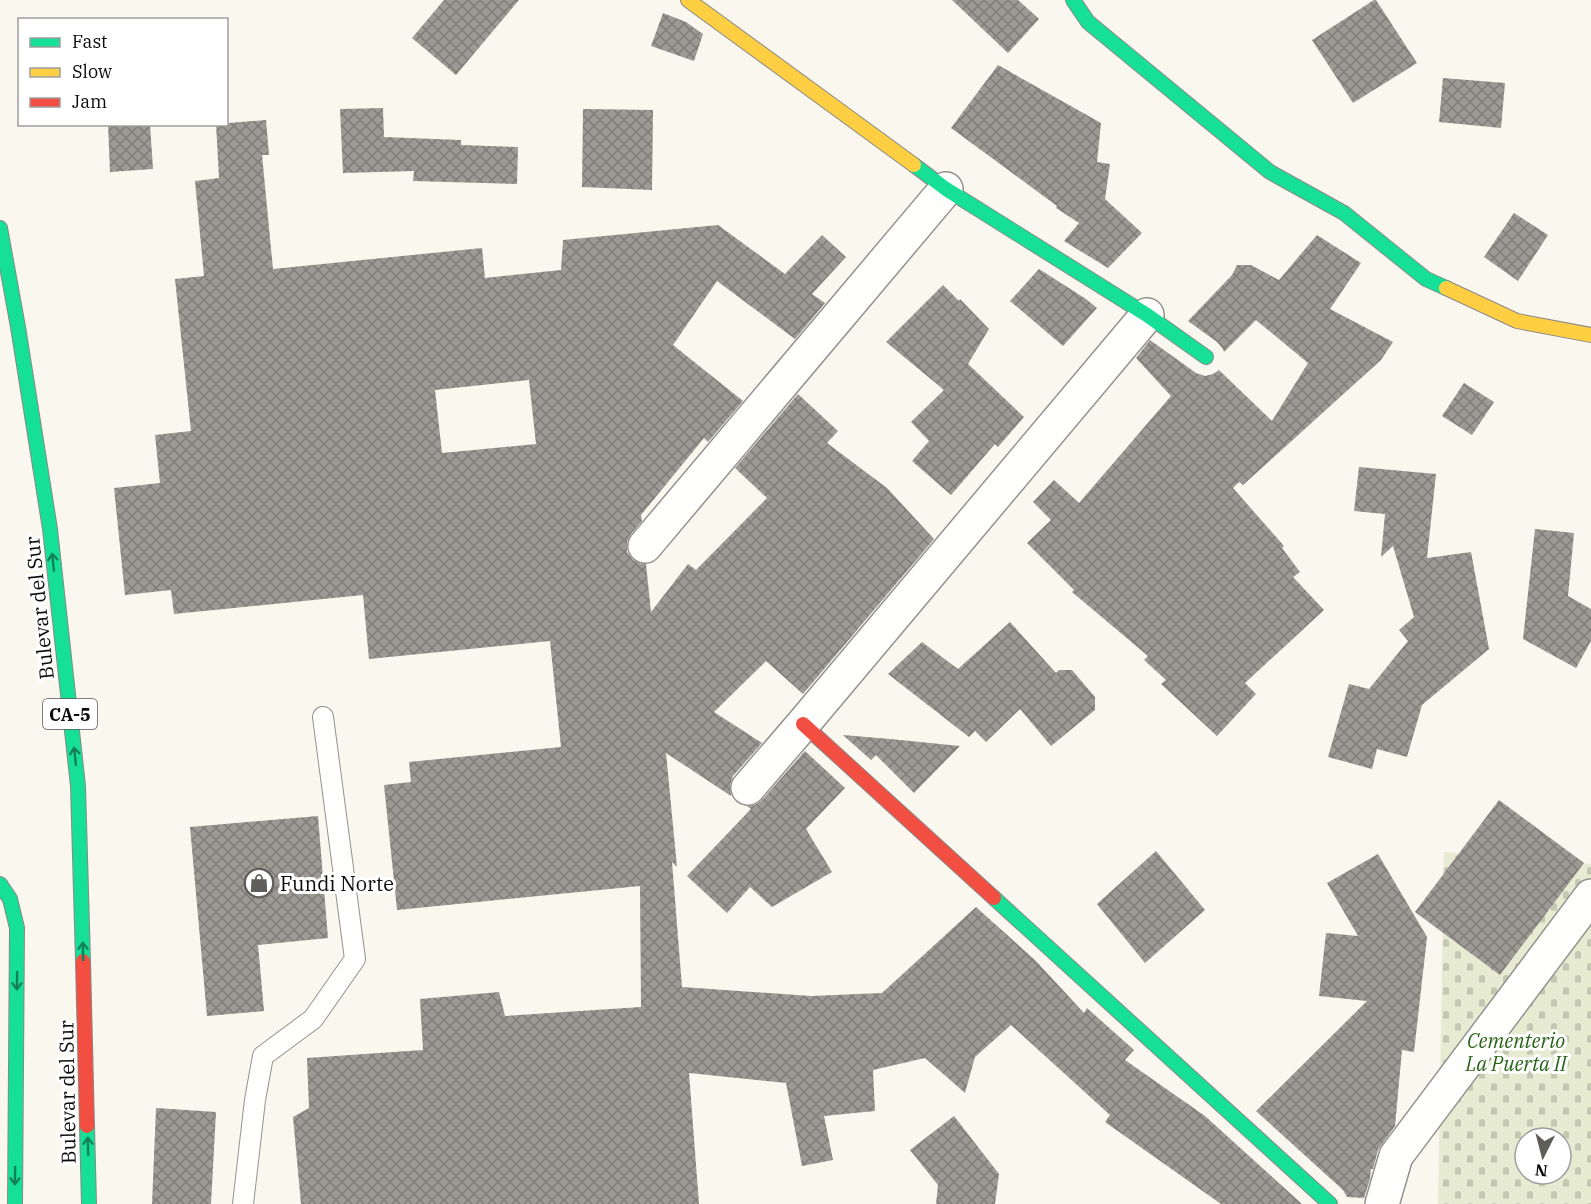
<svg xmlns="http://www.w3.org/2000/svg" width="1591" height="1204" viewBox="0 0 1591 1204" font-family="'IBM Plex Serif',serif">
<defs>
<pattern id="cemetery-stones" width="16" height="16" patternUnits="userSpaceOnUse" patternTransform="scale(1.5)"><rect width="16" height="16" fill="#e6ebd2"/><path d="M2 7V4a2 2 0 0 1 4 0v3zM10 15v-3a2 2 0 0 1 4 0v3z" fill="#c4c8b3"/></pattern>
<pattern id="building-cross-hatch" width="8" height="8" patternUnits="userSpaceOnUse" patternTransform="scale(1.5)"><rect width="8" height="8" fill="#9d9a95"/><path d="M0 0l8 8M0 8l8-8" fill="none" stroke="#7e7c78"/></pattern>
</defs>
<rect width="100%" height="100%" fill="#faf7ef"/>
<path fill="url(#cemetery-stones)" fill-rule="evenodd" d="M1444 852 1591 864V1204H1438ZM1525 1138H1561V1174H1525Z"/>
<path fill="url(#building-cross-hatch)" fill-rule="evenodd" d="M444 0H519L456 75 412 38Z
M952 0H1018L1039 19 1008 53Z
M1374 0H1376L1417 63 1353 103 1312 40Z
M663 13 686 22 703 34 694 61 651 46Z
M998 65 1101 123 1097 162 1110 164 1105 199 1142 233 1108 268 1064 241 1079 223 1056 208 1057 206 951 128Z
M1443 78 1505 83 1501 128 1439 122Z
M383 108 384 137 461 140V145L518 147 517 184 413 181 414 171 343 173 340 109Z
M583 109 653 110 652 190 582 187Z
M266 120 269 155H262L273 269 482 248 485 278 561 270 563 240 718 225 785 274 822 235 846 257 812 294 825 303 795 339 717 281 673 345 743 401 708 442 704 438 641 515 642 521 631 534 627 542V552L633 560 641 564H646L651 612 688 564 696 570 767 498 735 468 798 394 838 431 827 443 887 488 934 539 803 694 766 661 714 712 762 743 733 776 730 785 731 796 666 753 677 867 672 862 682 987 811 996 882 993 976 907 1036 961 1084 1013 1087 1008 1134 1050 1125 1060 1205 1116 1302 1204H1221L1105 1122 1110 1115 1011 1025 975 1057 965 1093 925 1058 873 1070 875 1111 824 1116 833 1160 802 1166 786 1083 689 1073 699 1204H301L293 1117 309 1108 307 1058 423 1050 420 999 499 992 505 1016 641 1007 640 886 397 910 384 785 411 782 409 762 561 747 550 641 369 659 363 595 174 614 171 590 125 595 114 488 160 483 155 435 191 431 175 279 204 276 195 181 219 178 216 124ZM529 380 536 444 442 453 435 390Z
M108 124H150L153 169 110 172Z
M1514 213 1548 235 1518 281 1484 257Z
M1317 235 1361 263 1330 309 1393 342 1381 360 1243 485 1239 482 1233 488 1284 546 1282 548 1300 572 1293 577 1324 610 1245 683 1256 694 1217 736 1161 684 1166 680 1144 660 1148 656 1072 592 1074 590 1027 543 1051 520 1033 502 1054 480 1079 503 1171 396 1136 358 1150 340 1196 373 1205 376 1213 374 1219 370 1272 421 1308 363 1256 320 1224 352 1223 349 1217 342 1188 321 1232 275 1237 265H1251L1279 280Z
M1039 269 1086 299 1097 308 1063 346 1010 301Z
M943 285 959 301 960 299 989 329 968 364 1024 417 998 447 995 444 951 495 912 461 929 441 911 422 944 390 886 342Z
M1464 383 1494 402 1472 435 1442 416Z
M1359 467 1436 474 1427 558 1471 552 1489 649 1422 705 1407 757 1377 749 1372 769 1328 757 1349 684 1369 689 1408 641 1399 630 1414 617 1393 546 1381 557 1385 514 1354 511Z
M1535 529 1574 533 1568 596 1591 609V641L1576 668 1523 639Z
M1010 622 1056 673 1059 670H1072L1095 697V710L1051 746 1020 709 986 742 975 731 969 737 888 674 922 642 958 669Z
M843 735 890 739 960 746 914 793 876 755 871 760Z
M805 751 845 788 806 829 832 872 772 907 750 887 727 913 687 876 751 809 747 806 755 805 762 800Z
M1499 800 1584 863 1500 975 1415 912Z
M318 816 328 938 258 945 264 1011 207 1016 190 827Z
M1156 851 1205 910 1145 963 1097 904Z
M1378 854 1427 937 1414 1052 1402 1050 1395 1126 1378 1150 1373 1169H1371L1370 1179 1364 1198 1347 1197 1343 1190 1256 1111 1367 1001 1319 996 1326 933 1358 936 1327 883Z
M156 1108 216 1112 211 1204H152Z
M954 1116 999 1174 995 1204H936L938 1185 910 1150Z"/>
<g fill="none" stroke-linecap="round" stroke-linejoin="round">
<g stroke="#93928e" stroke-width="22">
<path id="lane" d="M243 1204 255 1100 263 1056 313 1019 355 959 323 717"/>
</g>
<g stroke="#93928e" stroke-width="36">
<path id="street" d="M645 546 946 189
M748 788 803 724 1147 315
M1382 1204 1396 1156 1591 896"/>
</g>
<g stroke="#8a8885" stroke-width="16">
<path id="fast" d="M1073 0 1088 22 1270 172 1344 213 1426 279 1446 288
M914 165 946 189 1147 315 1206 357
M0 228 18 327 50 529 78 786 83 961
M0 884 10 899 17 928 15 1204
M994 898 1330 1204
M87 1126 89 1204"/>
</g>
<g stroke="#8a8885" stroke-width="16">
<path id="slow" d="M688 0 914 165
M1446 288 1517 321 1591 335"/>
</g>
<g stroke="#8a8885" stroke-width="16">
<path id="jam" d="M803 724 994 898
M83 961 87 1126"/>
</g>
<use href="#lane" stroke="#fefefd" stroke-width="20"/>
<use href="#street" stroke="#fefefd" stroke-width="33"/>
<use href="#fast" stroke="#16e098" stroke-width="14"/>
<use href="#slow" stroke="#ffcf43" stroke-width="14"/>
<use href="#jam" stroke="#f24e42" stroke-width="14"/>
</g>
<defs><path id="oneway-shaft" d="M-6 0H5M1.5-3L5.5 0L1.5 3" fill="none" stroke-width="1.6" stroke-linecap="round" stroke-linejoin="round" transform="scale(1.5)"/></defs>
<g stroke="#128159">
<use href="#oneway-shaft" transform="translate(53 562) rotate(-96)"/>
<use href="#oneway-shaft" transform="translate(75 756) rotate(-96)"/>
<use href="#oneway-shaft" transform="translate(83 951) rotate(-91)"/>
<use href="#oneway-shaft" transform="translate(17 981) rotate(91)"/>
<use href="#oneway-shaft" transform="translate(88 1146) rotate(-91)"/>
<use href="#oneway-shaft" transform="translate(15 1176) rotate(91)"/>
</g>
<defs>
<g id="shop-ring" transform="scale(1.5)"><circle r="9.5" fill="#fff" stroke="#5f5e5b" stroke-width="1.5"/><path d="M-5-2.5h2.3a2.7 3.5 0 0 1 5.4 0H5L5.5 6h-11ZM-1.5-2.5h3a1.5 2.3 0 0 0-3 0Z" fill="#5f5e5b"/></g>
</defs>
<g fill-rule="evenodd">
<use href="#shop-ring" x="259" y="883"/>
</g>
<g text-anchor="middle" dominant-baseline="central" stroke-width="6" stroke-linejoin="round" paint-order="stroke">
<rect fill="#fff" stroke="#555" stroke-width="1.5" x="43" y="699" width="54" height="30" rx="4.5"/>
<g font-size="18" font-weight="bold" fill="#0c0c0c">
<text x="70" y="714">CA-5</text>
</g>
<g font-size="20" fill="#0c0c0c" stroke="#fff">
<text transform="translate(39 608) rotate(-96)">Bulevar del Sur</text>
<text transform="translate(67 1092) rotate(-91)">Bulevar del Sur</text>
</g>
<g font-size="20" fill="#0c0c0c" stroke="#fff" text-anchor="start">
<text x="280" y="883">Fundi Norte</text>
</g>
<g font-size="20" font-style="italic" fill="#2b651a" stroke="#fff">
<text x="1516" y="1040">Cementerio<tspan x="1516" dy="23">La Puerta II</tspan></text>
</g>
</g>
<rect x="18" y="18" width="210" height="108" fill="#ffffff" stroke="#9e9e9e" stroke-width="1.5"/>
<rect x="30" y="38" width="30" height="9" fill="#16e098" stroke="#9e9e9e" stroke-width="1.5"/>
<text x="72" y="48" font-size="18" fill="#0c0c0c">Fast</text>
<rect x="30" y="68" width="30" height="9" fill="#ffcf43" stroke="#9e9e9e" stroke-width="1.5"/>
<text x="72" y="78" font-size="18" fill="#0c0c0c">Slow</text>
<rect x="30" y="98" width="30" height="9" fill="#f24e42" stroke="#9e9e9e" stroke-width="1.5"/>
<text x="72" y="108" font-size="18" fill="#0c0c0c">Jam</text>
<g transform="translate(1543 1156) rotate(186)"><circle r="28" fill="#ffffff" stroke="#9e9e9e" stroke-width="1.5"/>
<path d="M0-4.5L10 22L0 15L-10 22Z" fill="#5f5e5b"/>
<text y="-9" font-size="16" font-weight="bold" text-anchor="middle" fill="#0c0c0c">N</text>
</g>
</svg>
